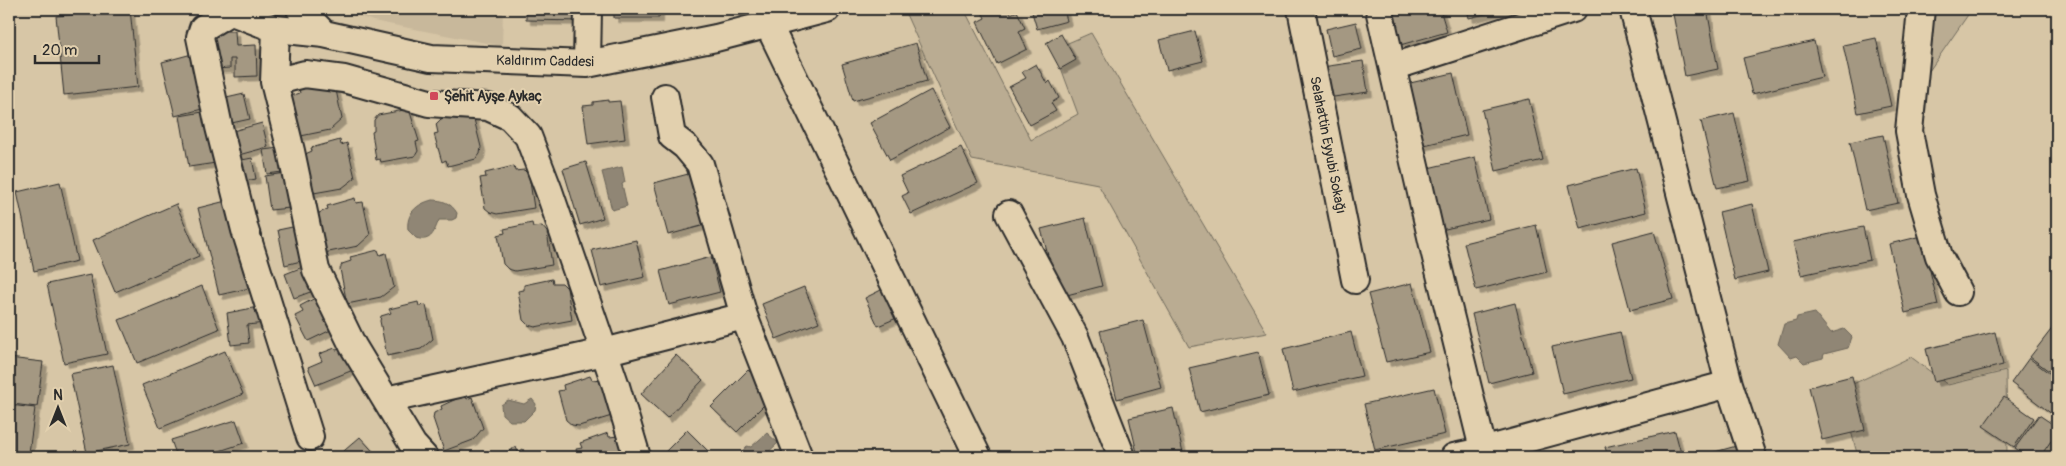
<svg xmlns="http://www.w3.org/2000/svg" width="2066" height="466" viewBox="0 0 2066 466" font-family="Pangolin,sans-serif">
<defs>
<filter id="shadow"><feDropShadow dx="4.5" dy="4.5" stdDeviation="0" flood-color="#0004"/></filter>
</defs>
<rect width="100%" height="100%" fill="#d7c6a6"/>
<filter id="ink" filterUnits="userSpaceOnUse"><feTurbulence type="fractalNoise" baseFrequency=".02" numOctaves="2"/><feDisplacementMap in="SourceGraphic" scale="10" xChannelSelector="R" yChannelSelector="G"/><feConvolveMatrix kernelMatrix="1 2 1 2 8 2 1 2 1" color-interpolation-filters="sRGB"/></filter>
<g filter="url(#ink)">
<path fill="#c8b89b" d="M339 9H503L502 46 373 21Z"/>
<path fill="#baac92" stroke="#726c5e" d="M926 9H964L1031 140 1078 114 1054 49 1091 33 1267 333 1189 347 1098 184 972 160 905 12Z
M1930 9H1972L1927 74Z
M1911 357 1948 385 2006 371 2007 457H1858L1840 390Z"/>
<path fill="#908674" stroke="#686257" d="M622 167 625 182 622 184 627 206 612 210 602 172Z
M432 200C443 200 451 203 457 213L456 218 452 220H439C434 231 432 243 416 238L408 230C406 213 417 204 432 200Z
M1815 313 1831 333 1844 329 1852 337 1848 348 1824 354 1823 358 1804 363 1797 356 1791 358 1778 344 1784 324 1796 321 1797 317Z
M532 399 536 404 535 410 524 421H510L502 414 501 405 508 400 524 404Z
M767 433 778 443 763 457H737L747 446 751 447Z"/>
<path fill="#a49882" stroke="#2b2b2b" filter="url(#shadow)" d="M130 9 138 87 64 95 56 16Z
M526 9H582V21L526 20Z
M614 9H659V18H614Z
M988 9H1008L1011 14 1017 11 1025 28 1019 31 1027 49 997 64 977 22 985 18 982 12Z
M1031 9H1064L1067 21 1037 29Z
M1390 9H1440L1447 32 1400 45Z
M1467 9H1506L1469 18Z
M1672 9H1707L1718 69 1685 76Z
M1356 22 1362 49 1332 56 1326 29Z
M214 31H235L236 46 256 45 257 76 235 77V59H230V68L215 69Z
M1195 31 1203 61 1167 70 1159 40Z
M1061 34 1076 60 1060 69 1046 43Z
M1876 38 1891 106 1858 113 1843 45Z
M1814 41 1822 77 1752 94 1743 58Z
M916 43 927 81 853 101 842 64Z
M192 54 206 108 175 116 162 62Z
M1363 61 1368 92 1327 98 1322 67Z
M1036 64 1047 84 1050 81 1059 98 1051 103 1056 111 1030 125 1009 87 1026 78 1022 72Z
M1453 73 1467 135 1420 146 1406 84Z
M327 82 335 85 342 119 330 130 296 137 291 96 300 93 299 90Z
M931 90 950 127 890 160 870 123Z
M244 94 250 119 227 124 222 99Z
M1529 99 1543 160 1496 171 1482 110Z
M608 100V102L620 101 625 139 588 144 583 106 593 105V102Z
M409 109 419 141 416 142 418 151 415 156 381 162 380 159 376 160 372 132 374 131V120L378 115Z
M208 111 216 163 189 167 180 116Z
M472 111 481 147 480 154 476 159 448 166 446 160 442 162 434 134 438 133 436 124 441 119Z
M1734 113 1750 181 1717 188 1701 121Z
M262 123 268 147 235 156 229 132Z
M1883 135 1898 203 1865 210 1850 142Z
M340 140 341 145 347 143 355 178 342 188 308 194 303 155 312 151 311 148Z
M961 147 978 183 911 214 902 196 908 193 900 176Z
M279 148 282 172 267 174 263 150Z
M1475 157 1489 219 1441 230 1428 168Z
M252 158 256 179 240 182 237 161Z
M586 162 603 218 580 225 563 169Z
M514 166 515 171 524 170 529 175 534 208 497 214 490 212 485 208 480 178 486 177 485 173Z
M1636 168 1646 212 1580 229 1569 185Z
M285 173 290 208 270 210 265 176Z
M692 173 705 225 668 235 654 183Z
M60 182 77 261 34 271 17 192Z
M355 198 356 203 363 202 370 235 358 246 324 253 317 218 319 213 328 209 327 206Z
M234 199 254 287 219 295 198 208Z
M176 204 199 256 115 292 93 240Z
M1752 204 1768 272 1735 280 1719 212Z
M1085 218 1102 286 1059 297 1041 229Z
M532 223 533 227 542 226 547 232 552 265 515 271 508 269 503 264 498 235 505 233 504 229Z
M1536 225 1547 272 1476 290 1464 243Z
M297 226 305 260 285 265 278 230Z
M1863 227 1870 260 1801 275 1793 242Z
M1654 231 1673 299 1630 310 1612 242Z
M1922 236 1938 305 1905 313 1889 244Z
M636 240 645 277 601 287 592 250Z
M378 250 380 255 386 253 394 287 381 297 347 304 340 269 342 264 351 261 350 257Z
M711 257 720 292 669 305 660 271Z
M305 266 313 291 294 298 285 274Z
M90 275 107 354 64 363 47 284Z
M552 279 553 283H562L567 288 572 320 535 327 528 325 523 320 518 291 524 290V285Z
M1412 283 1430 352 1386 362 1368 294Z
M202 286 219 329 137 363 119 320Z
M804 287 819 322 776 339 762 304Z
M885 288 899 317 878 326 865 298Z
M319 296 335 328 308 341 295 316 303 312 300 306Z
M418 302 419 306 426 305 433 339 421 349 387 356 380 321 381 316 391 313 389 309Z
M1515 303 1532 372 1489 383 1472 314Z
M263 306 265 323 247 325 249 343 231 345 227 313Z
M1143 320 1161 387 1117 399 1100 331Z
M2054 326 2057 329V377L2030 357Z
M1351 332 1362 376 1293 392 1283 349Z
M1620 332 1631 378 1563 394 1552 347Z
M1995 332 2003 365 1934 382 1926 349Z
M335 348 336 350 344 348 353 370 316 385 308 367 322 361 319 354Z
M225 351 243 394 160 428 142 385Z
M1258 352 1269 395 1200 412 1189 368Z
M676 355 703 380 667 418 641 394Z
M9 358 43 362 37 407 12 404 13 396H9Z
M2029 358 2057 379V418L2011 383Z
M113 365 130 444 87 453 70 374Z
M748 370 774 395 737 432 711 407Z
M590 376 592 380 601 379 615 415 579 426 572 425 566 420 558 391 564 390 563 385Z
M1852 376 1865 430 1822 440 1809 387Z
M1434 388 1445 434 1375 450 1364 404Z
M465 395 467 399 472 397 483 428 473 440 444 451 433 418 434 413 442 409 441 406Z
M2004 397 2034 418 2014 447 1983 426Z
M10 405 35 408 29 453 9 450Z
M1173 408 1184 457H1138L1129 418Z
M2039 415 2057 427V432L2040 457H2028L2015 448Z
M236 420 244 443 201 457H177L171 440Z
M687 430 711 454 708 457H667L663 454Z
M1675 431 1682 457H1608L1605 447Z
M608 433 609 437 618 436 629 457H578L576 449 582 448 580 443Z
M360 437 378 457H337Z
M1747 443 1751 457H1705L1704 455Z
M516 447 518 452 523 449 526 457H498Z"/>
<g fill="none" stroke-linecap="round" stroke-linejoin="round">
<g stroke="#2b2b2b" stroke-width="30">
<path id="minor" d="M224 9 276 29 324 34 431 58 587 64 716 38 827 9
M300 9 324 34
M1301 9 1355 280
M1379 9 1435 254 1485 457
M1633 9 1729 384 1753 457
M1921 9 1909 131 1921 195 1939 256 1958 292
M231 11 203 28 200 37 219 127 245 230 310 437
M769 26 978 457
M276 29 274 82 291 151 316 270 353 346 413 445 424 457
M587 64 588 9
M1393 67 1573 9
M274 82 305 74 344 79 429 103 488 107 510 117 528 136 549 191 616 386 637 457
M665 97 672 136 685 146 700 164 744 316
M1009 214 1075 337 1122 457
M386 400 604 352 744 316 799 457
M1454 457 1482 451 1729 384"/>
</g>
<use href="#minor" stroke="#e2d0ae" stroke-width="26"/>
</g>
</g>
<rect fill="#d1495b" stroke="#e2d0ae" stroke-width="2" x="429" y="91" width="10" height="10" rx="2.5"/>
<g text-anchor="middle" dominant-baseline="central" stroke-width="4" stroke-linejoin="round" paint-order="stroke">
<g font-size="14" fill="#2b2b2b" stroke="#e2d0ae">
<text transform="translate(545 61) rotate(1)">Kaldırım Caddesi</text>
<text transform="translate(1328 145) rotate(79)">Selahattin Eyyubi Sokağı</text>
</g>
<g font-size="14" font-weight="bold" fill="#2b2b2b" stroke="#e2d0ae" text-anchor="start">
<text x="444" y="96">Şehit Ayşe Aykaç</text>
</g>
</g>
<rect width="2066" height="466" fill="none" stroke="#e2d0ae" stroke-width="30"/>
<rect x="15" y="15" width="2036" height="436" fill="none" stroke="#2b2b2b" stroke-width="2" filter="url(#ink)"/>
<g transform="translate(58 408)" stroke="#e2d0ae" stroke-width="4" paint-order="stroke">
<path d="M0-4L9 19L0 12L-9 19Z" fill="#2b2b2b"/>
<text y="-8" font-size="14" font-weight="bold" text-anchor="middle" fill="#2b2b2b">N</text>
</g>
<path d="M35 55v8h64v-8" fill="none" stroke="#2b2b2b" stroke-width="2.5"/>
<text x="42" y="55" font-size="15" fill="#2b2b2b" stroke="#e2d0ae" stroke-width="4" paint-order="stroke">20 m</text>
</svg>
